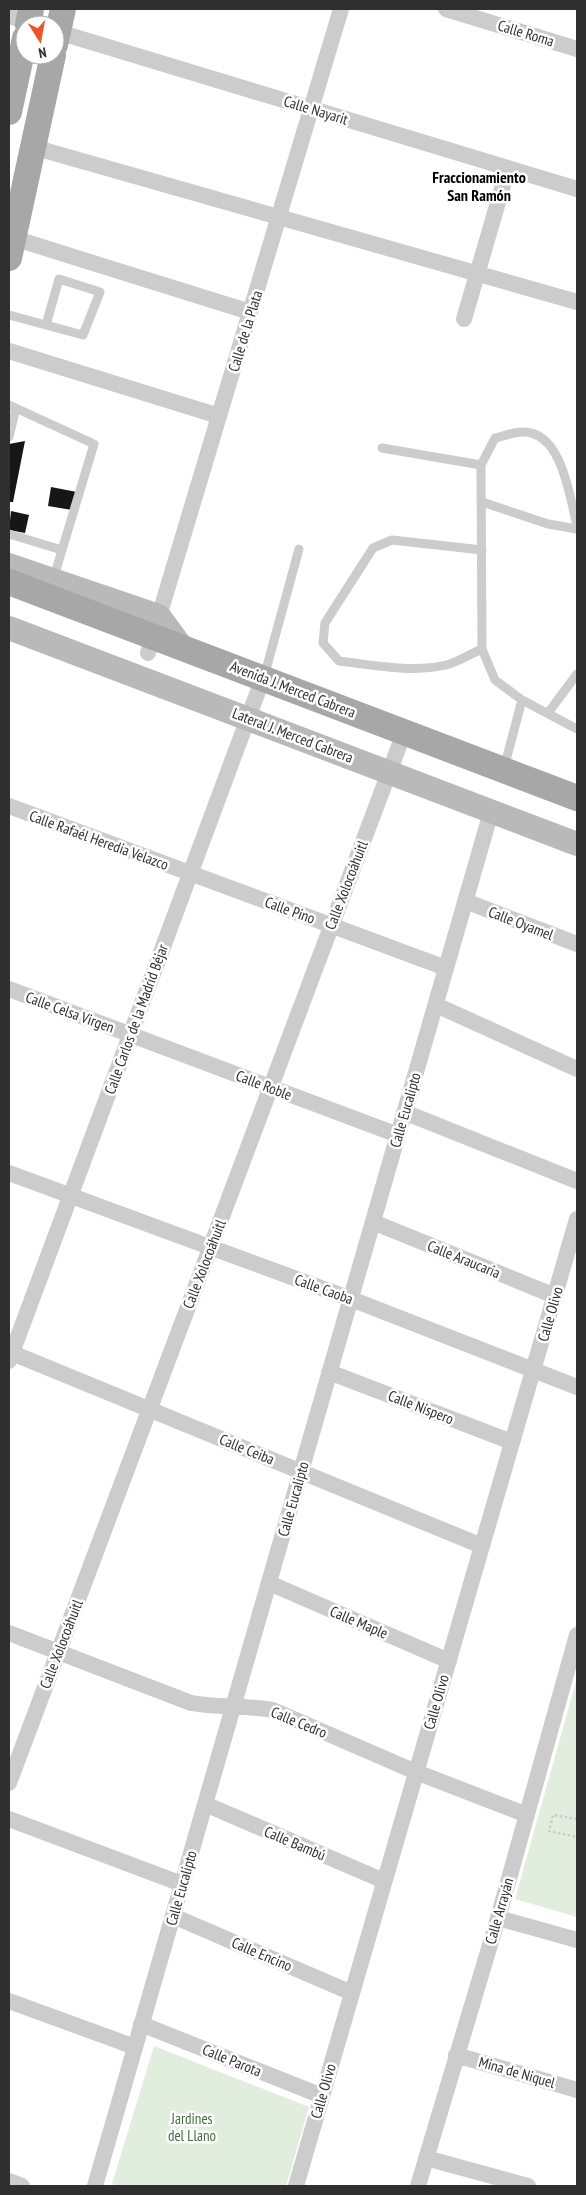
<svg xmlns="http://www.w3.org/2000/svg" width="586" height="2195" viewBox="0 0 586 2195" font-family="'PT Sans Narrow',sans-serif">
<rect width="100%" height="100%" fill="#fff"/>
<path fill="#e1eddd" d="M577 1678V1917L515 1899Z
M154 2046 309 2107 286 2186H117L112 2184Z"/>
<path fill="#161616" d="M25 441 13 502H9V444Z
M51 487 82 493 78 511 48 506Z
M11 511 29 515 25 533 9 530Z"/>
<g fill="none" stroke-linecap="round" stroke-linejoin="round">
<path stroke="#ccc" stroke-width="2.5" stroke-dasharray="2.5 2.5" stroke-linecap="butt" d="M577 1819 553 1815 549 1831 577 1837"/>
<path stroke="#ccc" stroke-width="9" d="M59 279 100 292 83 335 46 325Z
M9 315 46 325
M9 405 94 444 53 580
M9 437 16 408
M382 448 481 465 482 649 495 680 522 700 504 768
M481 465 495 438C504 436 514 432 522 432 562 431 569 495 577 525
M482 502 548 524 577 529
M9 534 62 550
M482 649C470 654 458 662 446 665 411 673 374 665 339 661L323 643 325 623 373 548 392 540 482 550
M264 677 299 549
M522 700 577 729
M548 713 577 674"/>
<path stroke="#ccc" stroke-width="16" d="M446 9 577 49
M9 16 36 25
M55 31 577 189
M33 147 577 302
M13 238 250 312
M464 319 508 168
M9 351 219 416
M148 653 341 9
M9 806 446 968
M465 901 577 944
M9 989 398 1135
M436 1005 577 1069
M404 1112 577 1181
M9 1173 351 1299 577 1387
M373 1222 555 1296
M12 1353 482 1546
M9 1361 263 678
M329 1372 512 1442
M269 1583 449 1661
M9 1633 191 1703C218 1708 245 1705 273 1710L416 1772 527 1815
M9 1783 399 746
M205 1804 384 1881
M9 1819 182 1884
M173 1916 352 1993
M498 1918 577 1940
M9 2001 135 2047
M141 2024 322 2096
M456 2055 577 2090
M426 2158 528 2186
M9 2181 22 2186
M95 2186 491 812
M296 2186 577 1219
M418 2186 498 1918 577 1635"/>
<path stroke="#b9b9b9" stroke-width="24" d="M9 565 159 616 181 646
M9 628 577 844"/>
<path stroke="#a7a7a7" stroke-width="26" d="M28 25 31 9
M55 45 63 9
M9 112 25 38
M9 258 53 55
M9 582 577 798"/>
</g>
<g text-anchor="middle" dominant-baseline="central" stroke-width="5" stroke-linejoin="round" paint-order="stroke">
<g font-size="15" fill="#2f2f2f" stroke="#fff">
<text transform="translate(526 33) rotate(17)">Calle Roma</text>
<text transform="translate(316 110) rotate(17)">Calle Nayarit</text>
<text transform="translate(245 331) rotate(-73)">Calle de la Plata</text>
<text transform="translate(293 689) rotate(21)">Avenida J. Merced Cabrera</text>
<text transform="translate(293 735) rotate(21)">Lateral J. Merced Cabrera</text>
<text transform="translate(99 840) rotate(20)">Calle Rafaél Heredia Velazco</text>
<text transform="translate(346 885) rotate(-69)">Calle Xolocoáhuitl</text>
<text transform="translate(290 910) rotate(20)">Calle Pino</text>
<text transform="translate(521 923) rotate(21)">Calle Oyamel</text>
<text transform="translate(70 1012) rotate(20)">Calle Celsa Virgen</text>
<text transform="translate(136 1019) rotate(-70)">Calle Carlos de la Madrid Béjar</text>
<text transform="translate(264 1085) rotate(21)">Calle Roble</text>
<text transform="translate(405 1110) rotate(-74)">Calle Eucalipto</text>
<text transform="translate(464 1259) rotate(22)">Calle Araucaria</text>
<text transform="translate(204 1264) rotate(-69)">Calle Xolocoáhuitl</text>
<text transform="translate(324 1289) rotate(20)">Calle Caoba</text>
<text transform="translate(550 1314) rotate(-74)">Calle Olivo</text>
<text transform="translate(421 1407) rotate(21)">Calle Níspero</text>
<text transform="translate(247 1449) rotate(22)">Calle Ceiba</text>
<text transform="translate(293 1499) rotate(-74)">Calle Eucalipto</text>
<text transform="translate(359 1622) rotate(23)">Calle Maple</text>
<text transform="translate(61 1644) rotate(-69)">Calle Xolocoáhuitl</text>
<text transform="translate(436 1702) rotate(-74)">Calle Olivo</text>
<text transform="translate(299 1722) rotate(22)">Calle Cedro</text>
<text transform="translate(295 1843) rotate(23)">Calle Bambú</text>
<text transform="translate(181 1888) rotate(-74)">Calle Eucalipto</text>
<text transform="translate(499 1911) rotate(-74)">Calle Arrayán</text>
<text transform="translate(262 1954) rotate(23)">Calle Encino</text>
<text transform="translate(232 2060) rotate(22)">Calle Parota</text>
<text transform="translate(517 2072) rotate(16)">Mina de Niquel</text>
<text transform="translate(323 2091) rotate(-74)">Calle Olivo</text>
</g>
<g font-size="15" fill="#436e3a" stroke="#fff">
<text x="192" y="2118">Jardines<tspan x="192" dy="17">del Llano</tspan></text>
</g>
<g font-size="16" font-weight="bold" fill="#000" stroke="#fff">
<text x="479" y="177">Fraccionamiento<tspan x="479" dy="18">San Ramón</tspan></text>
</g>
</g>
<rect width="586" height="2195" fill="none" stroke="#2f2f2f" stroke-width="20"/>
<g transform="translate(40 40) rotate(169)"><circle r="24" fill="#ffffff" stroke="#acacac"/>
<path d="M0-4L9 19L0 12L-9 19Z" fill="#ef5429"/>
<text y="-8" font-size="14" font-weight="bold" text-anchor="middle" fill="#2f2f2f">N</text>
</g>
</svg>
